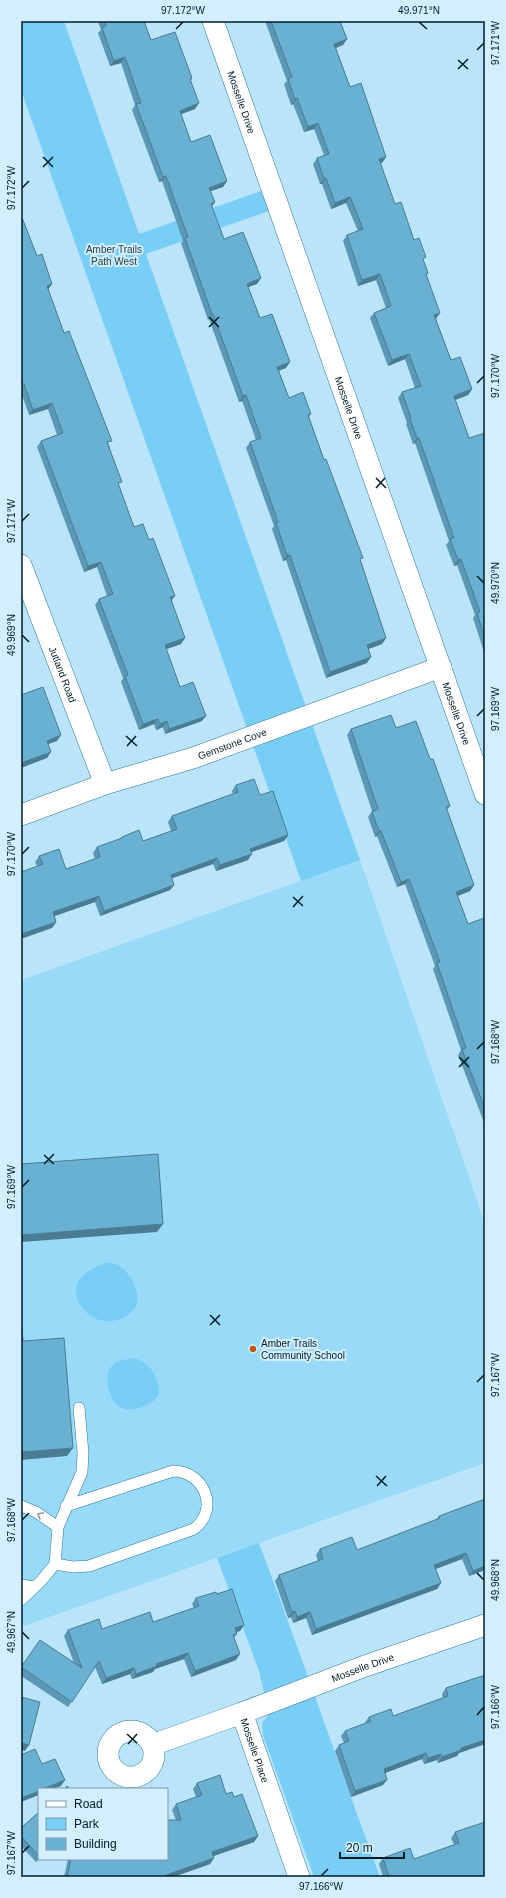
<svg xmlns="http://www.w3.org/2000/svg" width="506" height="1898" viewBox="0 0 506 1898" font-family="Arial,sans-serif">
<rect width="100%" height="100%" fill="#bae4f9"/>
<path fill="#9adaf9" d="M360 860 482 1215 485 1236V1463L21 1627V980Z"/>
<path fill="#79cef6" d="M21 21H64L139 234 261 191 269 211 146 254 360 860 301 881 21 90Z
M104 1263C108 1263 113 1263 116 1264 128 1269 140 1290 137 1302 133 1320 108 1325 94 1318 81 1311 70 1294 79 1280 84 1272 96 1267 104 1263Z
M134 1358C150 1362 159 1377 159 1394 153 1406 133 1413 120 1407 110 1402 104 1380 109 1370 111 1366 114 1364 117 1361Z
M259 1543C301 1654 339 1766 380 1877H314L263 1735 262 1723 269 1714 259 1671 217 1558Z"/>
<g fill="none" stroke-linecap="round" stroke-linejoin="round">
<g stroke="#2e7797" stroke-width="12">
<path id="service" d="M21 1506 36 1512 58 1527
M55 1564 73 1567 89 1566 194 1529C220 1509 204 1471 173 1471L66 1506
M21 1585 33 1587
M21 1600 41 1581 55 1564 58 1527 82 1472 83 1453 79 1408"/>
</g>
<g stroke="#2e7797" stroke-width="22">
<g id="minor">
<path id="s1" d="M213 21 485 794"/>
<path id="s2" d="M21 565 105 784"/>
<path id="s3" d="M21 815 105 784 193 758 441 667"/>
<path id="s4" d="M242 1713 365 1666 485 1625"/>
<circle cx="131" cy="1754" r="23"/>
<path id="s5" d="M152 1745 242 1713 299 1877"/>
</g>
</g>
<use href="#service" stroke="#fff" stroke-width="11"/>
<use href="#minor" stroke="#fff" stroke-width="21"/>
</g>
<path fill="#5a98b5" d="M98 21H144L151 40 192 78 191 81 195 109 181 114 191 142 227 181 223 187 211 191 212 207 224 239 261 278 257 284 248 287 260 318 286 368 279 371 289 398 311 414 309 417 360 561 386 638 382 644 368 649 367 663 326 678 286 560 283 561 272 529 274 526 246 448 250 442 256 440 242 401 239 402 209 319 208 320 181 243 183 241 162 181 159 182 132 110 135 105 121 63 110 66 98 33 101 30Z
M265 21H340L347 39 343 45 336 48 350 87 386 157 382 163H380L395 204 414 240 424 261 428 273 426 276 436 319 451 360 472 389 468 395 455 400 469 438 485 433V655L473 618 475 615 457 565 454 566 446 545 449 541 434 498 415 443 413 444 406 424 407 423 398 398 402 392 415 388 405 359 388 366 370 318 374 313 386 308 376 280 358 286 343 241 347 235 358 231 346 203 331 209 322 184H320L313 164 317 158 324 155 314 129 304 132 293 104 291 105 284 84 287 81Z
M21 215 37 256 52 284 48 289 64 333 109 445 119 486 134 527 172 600 181 644 166 649 180 687 202 721 165 734 163 727 156 730 154 724 139 730 121 682 123 678 95 605 99 599 107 596 97 567 84 572 37 447 41 441 57 435 48 409 29 415 21 392Z
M396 728 430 759 450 806 447 810 474 885 470 891 458 896 468 924 485 921V1132L483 1127 485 1125 458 1055 461 1050 433 969 435 966 405 884 397 887 377 836 375 837 368 817 372 811 347 735 351 729Z
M236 785 260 795 288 835 284 841 251 852 248 860 216 871 213 864 172 878 174 885 170 890 100 916 95 902 54 916 56 922 52 928 37 866 35 862 39 856 66 869 95 859 93 853 97 847 120 839 122 837 143 841 171 831 168 822 172 816 233 794 232 791Z
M439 1516 485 1570 469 1576 462 1559 436 1569 441 1583 437 1589 312 1635 306 1618 293 1623 291 1617 288 1618 275 1581 279 1575 318 1561 316 1555 320 1549 357 1550 436 1520Z
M217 1594 244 1625 240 1631 236 1632 237 1634 234 1638 236 1660 191 1677 184 1659 155 1669 153 1672 132 1679 130 1674 102 1684 95 1667 68 1707 21 1676V1667L74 1663 64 1636 68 1630 102 1629 153 1622 194 1608 192 1604 196 1598Z
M485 1675V1744L459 1753 457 1756 438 1763 437 1760 424 1764 422 1759 385 1773 383 1785 351 1797 335 1751 339 1745 344 1743 341 1736 345 1731 366 1723 365 1722 369 1717 393 1716 443 1698 442 1694 446 1688Z
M197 1783 234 1797 258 1836 254 1842 213 1856 210 1864 173 1877H64L68 1859H167L176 1820 172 1810 176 1804 196 1797 193 1789Z
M39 1812V1859L36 1862 21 1846V1828Z
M455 1832 485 1877H383L379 1864 383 1858 414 1859 454 1845 451 1838Z"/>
<path fill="#4a7c93" d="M347 39 343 45 330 50 334 44Z
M125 57 121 63 110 66 114 61Z
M297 98 293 104 291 105 295 99Z
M199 103 195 109 176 116 180 111Z
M318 123 314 129 304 132 308 127Z
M386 157 382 163 375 165 379 159Z
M166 176 162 181 159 182 163 177Z
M326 178 322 184H320L324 179Z
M227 181 223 187 205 193 209 188Z
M350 197 346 203 331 209 335 203Z
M215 202 211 208V204Z
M380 274 376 280 358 286 362 280Z
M261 278 257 284 243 289 247 284Z
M52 284 48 290 47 286Z
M440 313 436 319 434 315Z
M212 314H213L209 319 208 320Z
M409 354 405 359 388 366 392 360Z
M290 362 286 368 273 372 277 367Z
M472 389 468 395 450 402 454 396Z
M246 395 242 401 239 402 243 396Z
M52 403 48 409 29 415 33 410Z
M417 438H419L415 443 413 444Z
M287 555H290L286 560 283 561Z
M461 559 457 565 454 566 458 560Z
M101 562 97 567 84 572 88 566Z
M175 596 171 601 170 597Z
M185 638 181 644 161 651 165 645Z
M386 638 382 644 363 651 367 645Z
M371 657 367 663 326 678 330 672Z
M206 716 202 721 165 734 169 729Z
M158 719 154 724 139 730 143 724Z
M167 721 163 727 156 730 160 724Z
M61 735 57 741 43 746 47 741Z
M51 752 47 758 21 768V763Z
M379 831H381L377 836 375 837Z
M288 835 284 841 246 854 250 849Z
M252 854 248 860 216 871 220 865Z
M217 858 213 864 167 880 171 875Z
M409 879 405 884 397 887 401 882Z
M174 885 170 890 100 916 104 911Z
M474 885 470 891 452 898 456 892Z
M99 896 95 902 49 918 53 912Z
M56 922 52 928 21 939V934Z
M163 1224 157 1232 21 1242V1235Z
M73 1448 67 1456 21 1460V1452Z
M466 1553 462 1559 430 1571 434 1565Z
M485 1566V1570L469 1576 473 1571Z
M441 1583 437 1589 312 1635 316 1629Z
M295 1611 291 1617 288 1618 292 1612Z
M310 1612 306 1618 293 1623 297 1617Z
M244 1625 240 1631 231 1634 235 1628Z
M188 1653 184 1659 155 1669 153 1672 132 1679 136 1674 156 1664Z
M240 1654 236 1660 191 1677 195 1671Z
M134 1668 130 1674 102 1684 106 1678Z
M485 1740V1744L459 1753 457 1756 438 1763 442 1757 461 1748Z
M21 1743 29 1745 25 1751 21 1750Z
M426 1753 422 1759 380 1775 384 1769Z
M441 1754 437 1760 424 1764 428 1758Z
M65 1780 61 1786 53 1789H43Z
M387 1780 383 1785 351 1797 355 1791Z
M39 1791V1795L21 1802V1798Z
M258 1836 254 1842 208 1858 212 1852Z
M214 1858 210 1864 173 1877H152Z"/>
<path fill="#69b1d2" stroke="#4a7c93" d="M104 21H144L151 40 175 32 192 78 190 79 199 103 180 111 191 142 210 135 227 181 209 188 215 202 211 204 224 239 243 232 261 278 247 284 260 318 272 314 290 362 277 367 289 398 303 392 311 414 308 415 324 460 326 459 363 558 360 559 386 638 367 645 371 657 330 672 290 555H287L276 523 278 522 250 442 261 438 246 395 243 396 213 314H212L185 238 188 237 166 176 163 177 136 104 141 103 125 57 114 61 102 28 106 26Z
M271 21H340L347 39 334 44 350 87 361 83 386 157 379 159 395 204 401 202 414 240 419 238 426 257 423 259 428 273 426 274 440 313 434 315 451 360 460 357 472 389 454 396 469 438 485 433V638L477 613 480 612 461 559 458 560 450 539 454 538 438 492 419 438H417L410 419 411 418 402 392 421 386 409 354 392 360 374 313 391 306 380 274 362 280 347 235 363 229 350 197 335 203 326 178 324 179 317 158 329 154 318 123 308 127 297 98 295 99 288 79 292 77Z
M21 215 37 256 42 254 52 284 47 286 64 333 69 331 112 441 107 442 122 482 118 483 134 527 143 524 149 540 153 538 175 596 170 597 185 638 165 645 180 687 193 682 206 716 169 729 167 721 160 724 158 719 143 724 125 676 128 675 99 599 113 594 101 562 88 566 41 441 63 433 52 403 33 410 24 384H22L21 380Z
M43 687 61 735 47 741 51 752 21 763V695Z
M391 715 396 728 416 721 430 759H433L450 806 446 807 474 885 456 892 468 924 484 918 485 921V1109L462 1049 466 1048 437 963 440 962 409 879 401 882 381 831H379L372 812 378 809 351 729Z
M254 779 260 795 273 791 288 835 250 849 252 854 220 865 217 858 171 875 174 885 104 911 99 896 53 912 56 922 21 934V872L43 864 39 856 59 849 66 869 100 857 97 847 122 838V837L139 830 143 841 177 829 172 816 238 792 236 785Z
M158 1154 163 1224 21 1235V1164Z
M21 1316 23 1341 64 1338 73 1448 21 1452Z
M485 1499V1566L473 1571 466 1553 434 1565 441 1583 316 1629 310 1612 297 1617 295 1611 292 1612 279 1575 323 1559 320 1549 352 1537 357 1550 440 1518 439 1516Z
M232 1589 244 1625 235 1628 237 1634 233 1635 240 1654 195 1671 188 1653 156 1664 157 1666 136 1674 134 1668 106 1678 99 1661 72 1702 21 1667 40 1640 82 1668 68 1630 99 1619 102 1629 150 1612 153 1622 199 1606 196 1598 216 1592 217 1594Z
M485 1675V1740L461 1748V1750L442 1757 441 1754 428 1758 426 1753 384 1769 387 1780 355 1791 339 1745 349 1741 345 1731 371 1721 369 1717 391 1709 393 1716 448 1696 446 1688Z
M21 1697 40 1702 29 1745 21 1743Z
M35 1749 42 1764 55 1759 65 1780 43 1789H39V1791L21 1798V1755Z
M220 1775 226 1794 232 1792 234 1797 242 1794 258 1836 212 1852 214 1858 161 1877H67L71 1859H167V1820H181L176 1804 202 1795 197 1783Z
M67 1786 70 1789H64Z
M39 1812V1856L21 1836V1828Z
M485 1822V1877H389L383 1858 410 1848 414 1859 459 1843 455 1832Z"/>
<defs><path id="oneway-chevron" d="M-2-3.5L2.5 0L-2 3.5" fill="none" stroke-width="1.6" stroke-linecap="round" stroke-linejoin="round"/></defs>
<use stroke="#8c999e" href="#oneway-chevron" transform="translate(40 1515) rotate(-149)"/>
<path fill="none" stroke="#001c28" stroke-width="1.5" d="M419 22 427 29M176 29 183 22M477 50 484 43M458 60 468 69M458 69 468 59M43 157 53 167M43 167 53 157M22 188 29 181M209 317 219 327M209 327 219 317M477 383 484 376M376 478 386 488M376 488 385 478M22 521 29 514M477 576 484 583M22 635 29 642M477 716 484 709M126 736 137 746M127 746 136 736M22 854 29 847M293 897 303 906M293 907 303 896M477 1049 484 1042M459 1057 469 1067M459 1067 469 1057M44 1155 54 1164M44 1164 54 1154M22 1187 29 1180M210 1315 220 1325M210 1325 220 1315M477 1382 484 1375M376 1476 387 1486M377 1486 386 1476M22 1520 29 1513M477 1573 484 1580M22 1632 29 1639M477 1715 484 1707M127 1734 137 1743M128 1744 137 1734M22 1853 29 1846M321 1876 328 1869"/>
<circle fill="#ba5a15" stroke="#d3effd" stroke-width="1.5" cx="253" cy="1349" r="4"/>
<g text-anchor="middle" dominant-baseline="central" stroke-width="4" stroke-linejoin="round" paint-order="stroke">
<g font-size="10" fill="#001c28" stroke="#d3effd">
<text stroke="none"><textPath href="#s1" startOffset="86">Mosselle Drive</textPath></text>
<text stroke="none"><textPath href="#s1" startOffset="410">Mosselle Drive</textPath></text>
<text stroke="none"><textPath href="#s2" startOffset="117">Jutland Road</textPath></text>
<text stroke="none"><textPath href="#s1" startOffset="734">Mosselle Drive</textPath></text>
<text stroke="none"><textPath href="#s3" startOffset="223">Gemstone Cove</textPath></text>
<text stroke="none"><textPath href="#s4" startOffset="129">Mosselle Drive</textPath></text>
<text stroke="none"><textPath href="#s5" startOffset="135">Mosselle Place</textPath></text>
</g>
<g font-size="10" fill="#26404d" stroke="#d3effd">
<text x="114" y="249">Amber Trails<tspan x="114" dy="12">Path West</tspan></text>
</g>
<g font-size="10" fill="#001c28" stroke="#d3effd" text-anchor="start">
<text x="261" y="1343">Amber Trails<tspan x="261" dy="12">Community School</tspan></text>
</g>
</g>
<rect width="506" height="1898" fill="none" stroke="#d3effd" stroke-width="44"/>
<rect x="38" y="1788" width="130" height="72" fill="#d3effd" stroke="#7f9ba8"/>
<rect x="46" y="1801" width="20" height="6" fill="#ffffff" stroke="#7f9ba8"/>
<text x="74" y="1808" font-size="12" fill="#001c28">Road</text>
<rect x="46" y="1818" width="20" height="12" fill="#79cef6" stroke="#7f9ba8"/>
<text x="74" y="1828" font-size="12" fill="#001c28">Park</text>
<rect x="46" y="1838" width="20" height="12" fill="#69b1d2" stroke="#7f9ba8"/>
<text x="74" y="1848" font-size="12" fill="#001c28">Building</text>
<path d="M340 1852v6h64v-6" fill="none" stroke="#001c28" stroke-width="2"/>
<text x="346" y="1852" font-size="12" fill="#001c28" stroke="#d3effd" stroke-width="3" paint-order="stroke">20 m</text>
<rect x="22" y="22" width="462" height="1854" fill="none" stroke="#001c28" stroke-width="1.5"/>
<g font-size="10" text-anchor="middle" fill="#001c28">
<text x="183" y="14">97.172°W</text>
<text x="419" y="14">49.971°N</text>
<text transform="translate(495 43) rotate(-90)" y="4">97.171°W</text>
<text transform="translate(11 188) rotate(-90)" y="4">97.172°W</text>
<text transform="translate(495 376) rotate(-90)" y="4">97.170°W</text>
<text transform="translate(11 521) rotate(-90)" y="4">97.171°W</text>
<text transform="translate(495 583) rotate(-90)" y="4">49.970°N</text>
<text transform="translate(11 635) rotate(-90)" y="4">49.969°N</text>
<text transform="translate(495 709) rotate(-90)" y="4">97.169°W</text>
<text transform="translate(11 854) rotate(-90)" y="4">97.170°W</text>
<text transform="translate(495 1042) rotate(-90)" y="4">97.168°W</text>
<text transform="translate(11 1187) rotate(-90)" y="4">97.169°W</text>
<text transform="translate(495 1375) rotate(-90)" y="4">97.167°W</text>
<text transform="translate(11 1520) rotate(-90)" y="4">97.168°W</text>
<text transform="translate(495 1580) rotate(-90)" y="4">49.968°N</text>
<text transform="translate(11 1632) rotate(-90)" y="4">49.967°N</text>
<text transform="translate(495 1707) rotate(-90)" y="4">97.166°W</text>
<text transform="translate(11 1853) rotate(-90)" y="4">97.167°W</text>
<text x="321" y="1890">97.166°W</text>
</g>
</svg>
